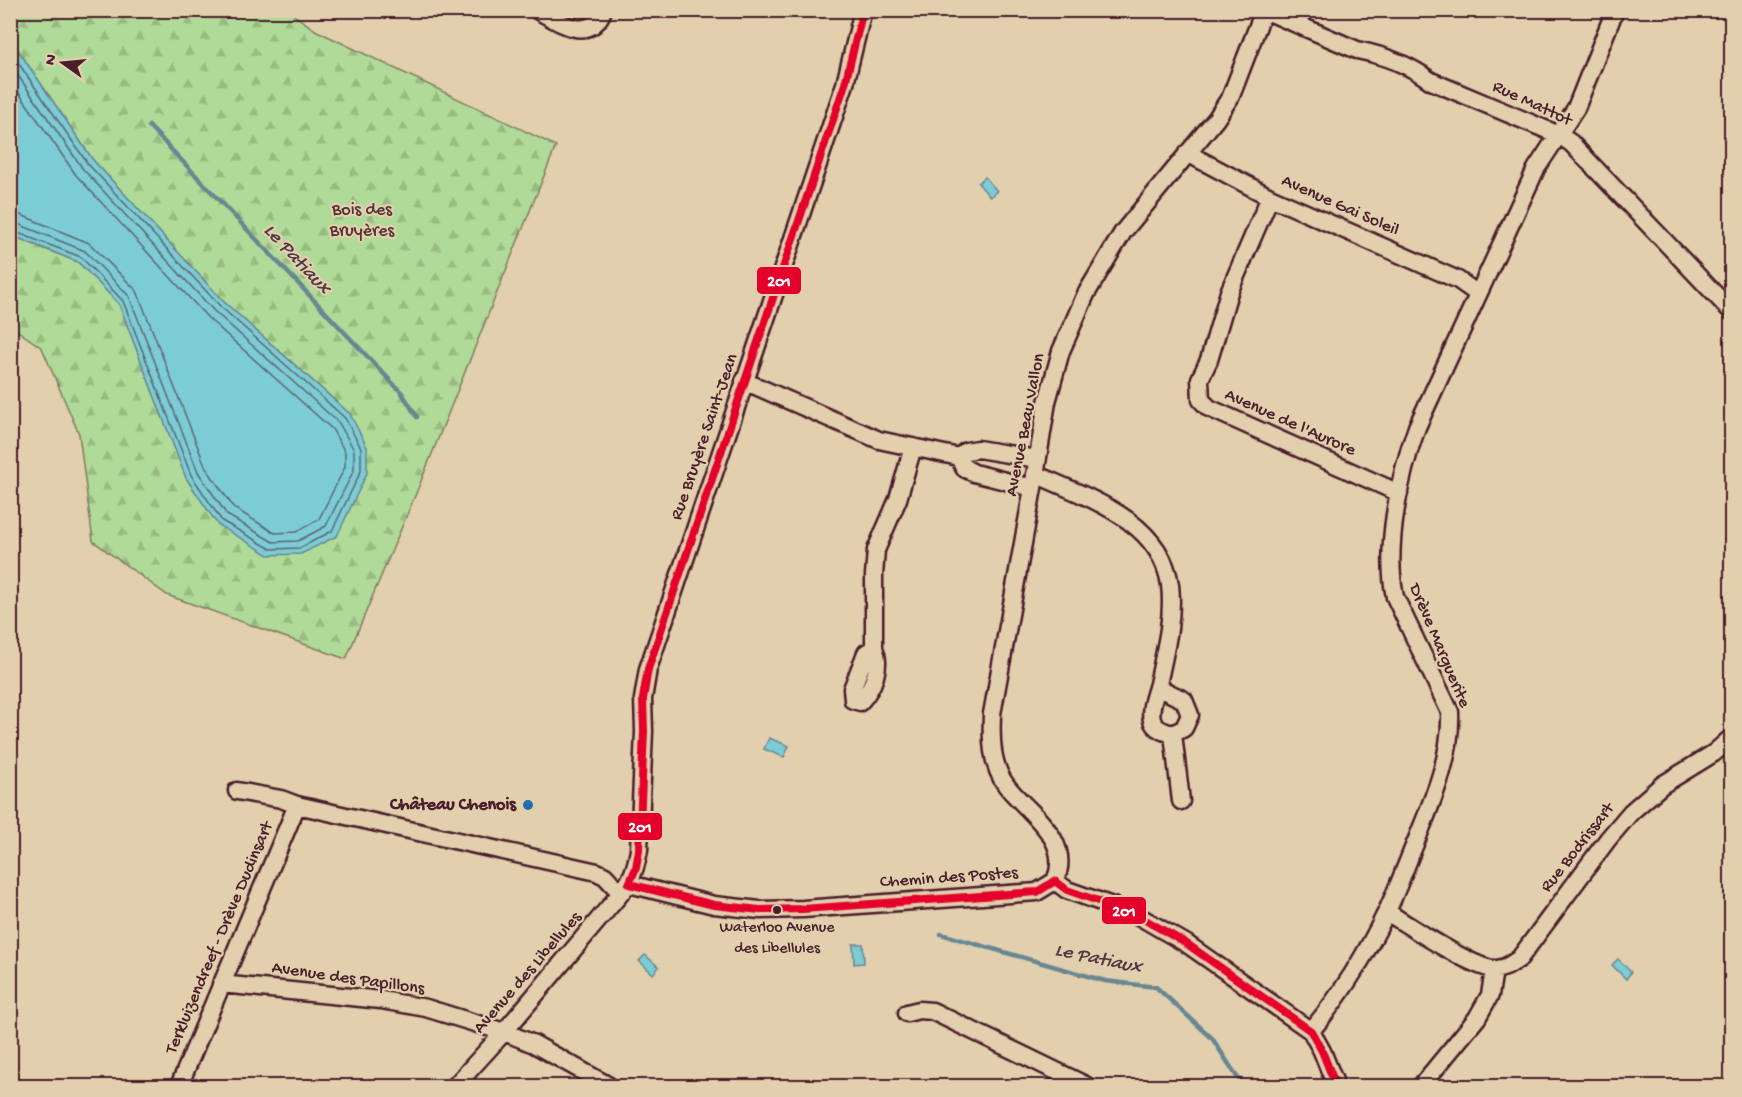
<svg xmlns="http://www.w3.org/2000/svg" width="1742" height="1097" viewBox="0 0 1742 1097" font-family="'Gochi Hand',sans-serif">
<defs>
<pattern id="forest-firs" width="22" height="20" patternUnits="userSpaceOnUse" patternTransform="scale(1.5)"><rect width="22" height="20" fill="#b0da97"/><path d="M5 1l3.5 6h-7zM16 11l3.5 6h-7z" fill="#99bb82"/></pattern>
</defs>
<rect width="100%" height="100%" fill="#e1cfad"/>
<filter id="ink" filterUnits="userSpaceOnUse"><feTurbulence type="fractalNoise" baseFrequency=".0167" numOctaves="2"/><feDisplacementMap in="SourceGraphic" scale="12" xChannelSelector="R" yChannelSelector="G"/><feConvolveMatrix kernelMatrix="1 2 1 2 8 2 1 2 1" color-interpolation-filters="sRGB"/></filter>
<g filter="url(#ink)">
<path fill="url(#forest-firs)" stroke="#7d7c61" stroke-width="1.5" d="M11 11H288L317 31 556 146 417 491 346 659 167 595 93 541 79 434 42 348 11 326 10 235 78 262 119 304 186 478 218 525 350 414 224 302 93 160 11 40Z"/>
<path fill="#7cccd6" stroke="#688792" stroke-width="1.5" d="M11 40 93 160 224 302 350 414 367 447V473L337 536 301 554 269 555 218 525 186 478 119 304 78 262 11 235Z
M985 177 997 191 990 197 978 183Z
M769 738 789 746 784 757 764 749Z
M853 944H863L864 963 854 964Z
M645 955 659 967 653 974 639 961Z
M1618 959 1631 972 1626 979 1612 965Z"/>
<g fill="none" stroke-linecap="round" stroke-linejoin="round">
<path stroke="#5e646f" stroke-width="1.5" d="M10 51 88 164 220 306 345 418 361 448V471L332 531 300 548 271 549 222 521 191 475 123 301 81 257 10 230
M10 64 83 169 214 311 339 423 354 450V470L326 526 298 541 273 542 227 515 198 472 129 296 85 251 18 224 10 223
M10 80 76 175 208 318 332 429 345 452V467L319 519 296 532 275 533 234 508 206 468 137 291 89 243 21 215 10 214"/>
<path stroke="#688792" stroke-width="4.5" d="M149 126 402 393 417 417
M941 934 1105 981 1156 987 1212 1038 1243 1086"/>
<g stroke="#4a1f2b" stroke-width="21">
<path id="minor" d="M537 10C559 22 590 45 603 10
M1264 10 1357 50C1382 55 1410 65 1431 81L1559 135 1571 143 1732 312
M1187 153 1270 197 1458 280 1478 294
M1270 197 1229 292 1209 360 1200 379 1201 400 1209 408 1399 493
M744 381 879 440 959 457
M1035 474C1086 497 1161 520 1170 585 1174 618 1165 651 1158 684 1155 695 1149 709 1152 720 1154 729 1165 732 1173 734L1184 728 1190 715 1184 700 1157 687
M1033 488 974 473 964 468 959 457 966 451 978 449 1037 459
M874 648C882 667 873 688 860 702L853 700 852 689 866 653 874 648V575L876 550 898 499 913 447
M1173 734 1181 801
M237 791 281 799 297 805 597 872 605 876 621 893
M1055 881C1074 839 1027 813 1006 785 991 765 991 738 992 714L1033 488 1047 402 1061 351 1086 294 1123 232 1216 119 1231 96 1264 10
M1055 881 1067 890 1135 914 1187 944 1311 1031 1322 1051 1336 1086
M629 884 714 905 760 910 803 909 1037 892 1055 881
M1387 912C1408 925 1472 968 1494 969 1504 970 1511 964 1519 959L1608 839 1631 812 1662 785 1714 753 1732 737
M221 984 381 1000 426 1008 504 1032 534 1044 609 1086
M907 1013 919 1010 932 1011 1087 1086
M1311 1031C1341 995 1367 953 1387 911 1398 888 1407 863 1417 839 1433 799 1452 756 1450 712L1395 597C1384 547 1400 474 1417 427L1536 169 1576 108 1615 10
M179 1086 297 805
M455 1086 504 1032 621 893C632 880 636 867 639 850L644 731 643 699 648 669 845 84 863 10
M1421 1086 1477 1018 1490 995 1494 970"/>
</g>
<use href="#minor" stroke="#e1cfad" stroke-width="16"/>
<g stroke="#e1cfad" stroke-width="12">
<path id="bus-1" d="M863 10 845 84 648 669 643 699 644 731 639 850 636 868 629 884 714 905 760 910 803 909 1037 892 1055 881 1067 890 1135 914 1187 944 1311 1031 1322 1051 1336 1086"/>
</g>
<use href="#bus-1" stroke="#e4002b" stroke-width="8"/>
</g>
</g>
<circle fill="#1f6fb2" stroke="#e1cfad" stroke-width="2" cx="528" cy="805" r="6"/>
<circle fill="#4a1f2b" stroke="#e1cfad" stroke-width="2" cx="777" cy="910" r="5"/>
<g text-anchor="middle" dominant-baseline="central" stroke-width="4.5" stroke-linejoin="round" paint-order="stroke">
<g font-size="16" fill="#4a1f2b" stroke="#e1cfad">
<text x="777" y="928">Waterloo Avenue<tspan x="777" dy="21">des Libellules</tspan></text>
</g>
<g font-size="18" fill="#4a1f2b" stroke="#e1cfad">
<text transform="translate(1532 104) rotate(25)">Rue Mattot</text>
<text transform="translate(1340 206) rotate(24)">Avenue Gai Soleil</text>
<text transform="translate(1290 423) rotate(24)">Avenue de l'Aurore</text>
<text transform="translate(1026 425) rotate(-79)">Avenue Beau Vallon</text>
<text transform="translate(705 437) rotate(-71)">Rue Bruyère Saint-Jean</text>
<text transform="translate(1439 646) rotate(67)">Drève Marguerite</text>
<text transform="translate(1578 848) rotate(-52)">Rue Bodrissart</text>
<text transform="translate(949 878) rotate(-4)">Chemin des Postes</text>
<text transform="translate(220 938) rotate(-67)">Terkluizendreef - Drève Dudinsart</text>
<text transform="translate(528 973) rotate(-49)">Avenue des Libellules</text>
<text transform="translate(348 979) rotate(8)">Avenue des Papillons</text>
</g>
<g font-size="18" fill="#543236" stroke="#e1cfad">
<text x="362" y="210">Bois des<tspan x="362" dy="21">Bruyères</tspan></text>
</g>
<g font-size="18" font-weight="bold" fill="#4a1f2b" stroke="#e1cfad" text-anchor="end">
<text x="516" y="805">Château Chenois</text>
</g>
<g font-size="20" font-style="italic" fill="#523945" stroke="#e1cfad">
<text transform="translate(296 260) rotate(47)">Le Patiaux</text>
<text transform="translate(1098 960) rotate(12)">Le Patiaux</text>
</g>
</g>
<g stroke="#e1cfad" stroke-width="2">
<rect x="756" y="266" width="46" height="29" rx="6" fill="#e4002b"/>
<rect x="617" y="812" width="46" height="29" rx="6" fill="#e4002b"/>
<rect x="1101" y="896" width="46" height="29" rx="6" fill="#e4002b"/>
</g>
<g font-size="16" text-anchor="middle" font-weight="bold" fill="#fff">
<text x="779" y="286">201</text>
<text x="640" y="832">201</text>
<text x="1124" y="916">201</text>
</g>
<rect width="1742" height="1097" fill="none" stroke="#e1cfad" stroke-width="36"/>
<rect x="18" y="18" width="1706" height="1061" fill="none" stroke="#4a1f2b" stroke-width="2" filter="url(#ink)"/>
<g transform="translate(63 63) rotate(285)" stroke="#e1cfad" stroke-width="4.5" paint-order="stroke">
<path d="M0-4.5L10 22L0 15L-10 22Z" fill="#4a1f2b"/>
<text y="-9" font-size="16" font-weight="bold" text-anchor="middle" fill="#4a1f2b">N</text>
</g>
</svg>
